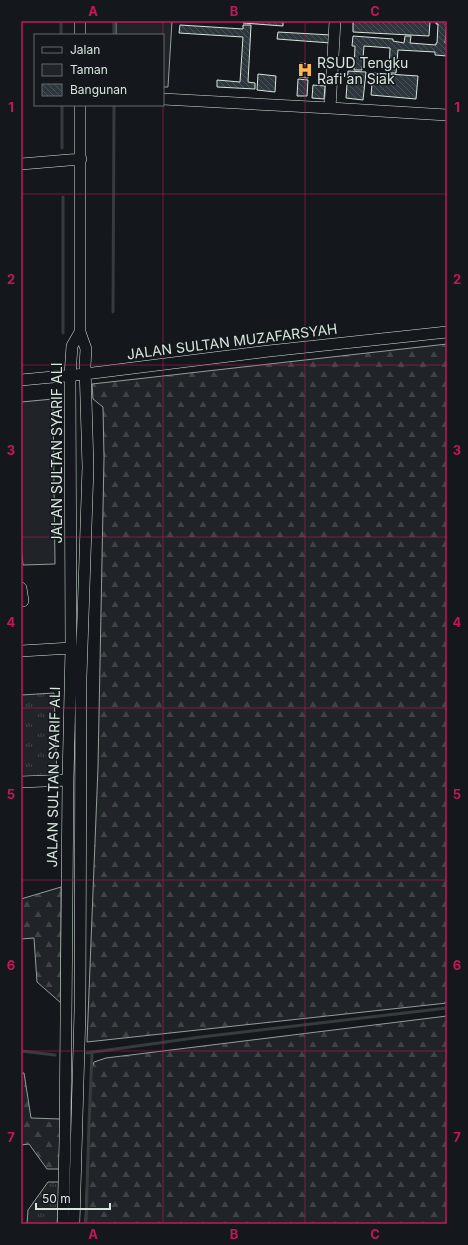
<svg xmlns="http://www.w3.org/2000/svg" width="468" height="1245" viewBox="0 0 468 1245" font-family="Inter,sans-serif">
<defs>
<pattern id="grass-tufts" width="24" height="20" patternUnits="userSpaceOnUse"><rect width="24" height="20" fill="#202428"/><path d="M3 7l-1-3M5 7V3M7 7l1-3M15 17l-1-3M17 17v-4M19 17l1-3" fill="none" stroke="#404447"/></pattern>
<pattern id="forest-firs" width="22" height="20" patternUnits="userSpaceOnUse"><rect width="22" height="20" fill="#202428"/><path d="M5 1l3.5 6h-7zM16 11l3.5 6h-7z" fill="#404447"/></pattern>
<pattern id="building-back-hatch" width="6" height="6" patternUnits="userSpaceOnUse"><rect width="6" height="6" fill="#2c363c"/><path d="M-1 5l2 2M0 0l6 6M5-1l2 2" fill="none" stroke="#4a5358"/></pattern>
</defs>
<rect width="100%" height="100%" fill="#14181c"/>
<path fill="url(#grass-tufts)" stroke="#939e99" d="M54 693 57 776 21 777V695Z
M48 1182H60L57 1224H27L28 1210Z"/>
<path fill="url(#forest-firs)" stroke="#939e99" d="M447 344V1003L87 1042 98 767 104 457 103 407 93 399 92 384Z
M61 887V1003L37 982 34 938 21 939V899Z
M447 1016V1224H85L91 1070 94 1062 106 1058Z
M21 1073H24L31 1118 60 1119V1169H47L29 1144 21 1145Z"/>
<path fill="#202428" stroke="#939e99" d="M116 21H172L168 87H163V35H116Z
M53 399 55 564 23 565 21 547V402Z"/>
<g fill="none" stroke-linecap="round" stroke-linejoin="round">
<path stroke="#363b3e" stroke-width="3" d="M61 21V35
M114 21V35
M62 105V148
M63 197V333
M113 312 114 105
M21 1051 55 1055
M87 1053 201 1037 447 1008
M86 1224 89 1123 92 1053"/>
</g>
<path fill="url(#building-back-hatch)" stroke="#d8e6dc" d="M243 21H283V26L243 23Z
M353 21H430L429 36 353 32Z
M436 21H447L445 43H447V56L435 55V52L398 50 396 73H389L390 48 364 46 362 70H354L355 46H352L353 36 393 39V41L404 43 405 36H411L410 43 436 45V43H437L438 24H436Z
M180 25 243 29V25H251L248 82 255 83V89L217 87V80L240 82 243 37 179 33Z
M278 32 331 35V43L277 39Z
M300 63 309 64 308 70 299 69Z
M300 71 309 72 308 78 299 77Z
M348 71 366 72 363 100 346 98Z
M373 73 418 76 416 99 371 95Z
M258 74 276 76 275 92 257 90Z
M298 79 308 80 307 96H297Z
M313 85 325 86 324 99 312 98Z"/>
<g fill="none" stroke-linecap="round" stroke-linejoin="round">
<g stroke="#d8e6dc" stroke-width="12">
<path id="minor" d="M80 21V35
M335 21 330 108 447 115
M163 99 330 108
M21 164 81 159
M21 380 85 374 269 351 447 332
M21 588 23 601
M21 651 71 648
M21 782 68 780
M63 1224 65 1140 68 780 71 648 70 375 72 346 80 332
M74 1224 80 1011 81 677 88 467 85 366 86 349 80 332V105"/>
</g>
<use href="#minor" stroke="#14181c" stroke-width="11"/>
</g>
<path fill="none" stroke="#c2185b" stroke-width="1" stroke-opacity="0.55" d="M163 21V1224M305 21V1224M21 194H447M21 365H447M21 537H447M21 708H447M21 880H447M21 1051H447"/>
<defs>
<g id="hospital-bare" transform="scale(1.2)"><path d="M-5-5h3v3.5h4V-5h3V5h-3V1.5h-4V5h-3Z" fill="#ffb74d" stroke="#14181c" stroke-width="2.5" paint-order="stroke"/></g>
</defs>
<g fill-rule="evenodd">
<use href="#hospital-bare" x="305" y="70"/>
</g>
<g text-anchor="middle" dominant-baseline="central" stroke-width="3" stroke-linejoin="round" paint-order="stroke">
<g font-size="14" fill="#d8e6dc" stroke="#14181c" text-anchor="start">
<text x="317" y="62">RSUD Tengku<tspan x="317" dy="16">Rafi'an Siak</tspan></text>
</g>
<g font-size="14" fill="#d8e6dc" stroke="#14181c">
<text transform="translate(232 341) rotate(-7)">JALAN SULTAN MUZAFARSYAH</text>
<text transform="translate(56 453) rotate(-90)">JALAN SULTAN SYARIF ALI</text>
<text transform="translate(53 777) rotate(-89)">JALAN SULTAN SYARIF ALI</text>
</g>
</g>
<rect width="468" height="1245" fill="none" stroke="#14181c" stroke-width="44"/>
<rect x="34" y="34" width="130" height="72" fill="#14181c" stroke="#626a69"/>
<rect x="42" y="47" width="20" height="6" fill="#14181c" stroke="#626a69"/>
<text x="70" y="54" font-size="12" fill="#d8e6dc">Jalan</text>
<rect x="42" y="64" width="20" height="12" fill="#202428" stroke="#626a69"/>
<text x="70" y="74" font-size="12" fill="#d8e6dc">Taman</text>
<rect x="42" y="84" width="20" height="12" fill="url(#building-back-hatch)" stroke="#626a69"/>
<text x="70" y="94" font-size="12" fill="#d8e6dc">Bangunan</text>
<path d="M36 1203v6h74v-6" fill="none" stroke="#d8e6dc" stroke-width="2"/>
<text x="42" y="1203" font-size="12" fill="#d8e6dc" stroke="#14181c" stroke-width="3" paint-order="stroke">50 m</text>
<rect x="22" y="22" width="424" height="1201" fill="none" stroke="#c2185b" stroke-width="1.5"/>
<g font-size="13" text-anchor="middle" font-weight="bold" fill="#c2185b">
<text x="93" y="16">A</text>
<text x="234" y="16">B</text>
<text x="375" y="16">C</text>
<text x="11" y="112">1</text>
<text x="457" y="112">1</text>
<text x="11" y="284">2</text>
<text x="457" y="284">2</text>
<text x="11" y="455">3</text>
<text x="457" y="455">3</text>
<text x="11" y="627">4</text>
<text x="457" y="627">4</text>
<text x="11" y="799">5</text>
<text x="457" y="799">5</text>
<text x="11" y="970">6</text>
<text x="457" y="970">6</text>
<text x="11" y="1142">7</text>
<text x="457" y="1142">7</text>
<text x="93" y="1239">A</text>
<text x="234" y="1239">B</text>
<text x="375" y="1239">C</text>
</g>
</svg>
